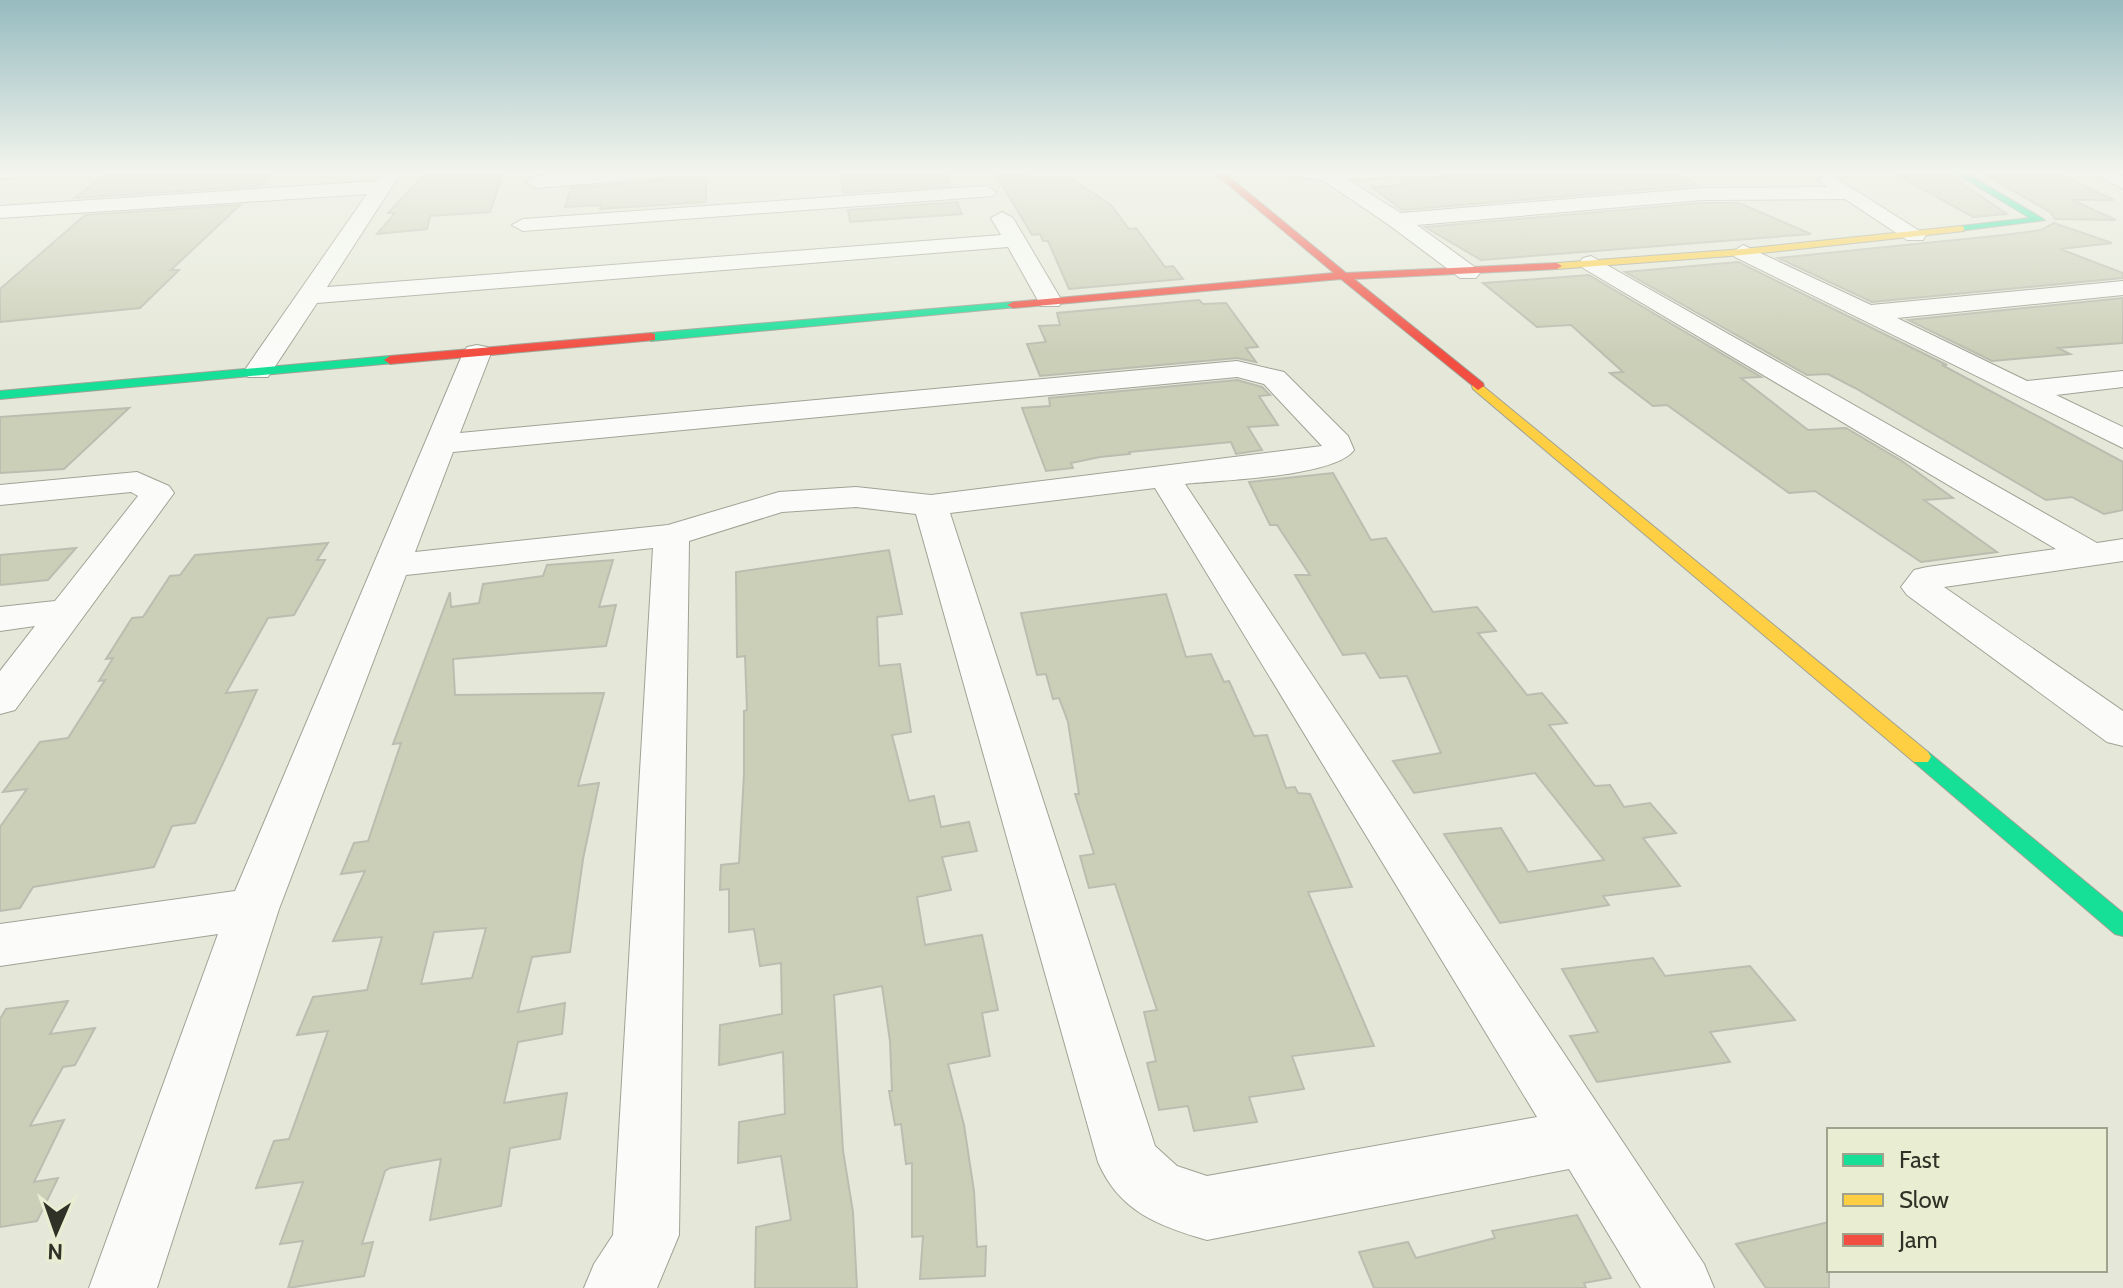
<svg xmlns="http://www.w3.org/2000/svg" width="2123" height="1288" viewBox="0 0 2123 1288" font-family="Cabin,sans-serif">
<rect width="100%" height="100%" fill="#e5e8d8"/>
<path fill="#cccfb8" stroke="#bbbdb0" stroke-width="2" fill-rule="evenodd" d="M136 171H275L260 186 74 198 109 173Z
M428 171H504L490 212 430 216 427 229 377 234 395 213H388Z
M839 171H933L936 176H947L951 186 844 193Z
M994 171H1024L1030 180 1066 178 1074 181 1111 205 1129 229 1136 228 1165 267 1173 266 1183 279 1069 289 1048 241H1043L1040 234 1032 235Z
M1497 171H1666L1698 185 1402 210 1372 187 1407 185 1400 181Z
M1890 171H1943L2007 214 1973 217Z
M1979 171 2059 174 2114 200H2072L2116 220 2055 219 2050 212Z
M706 177V202L600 209 601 205 565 207 571 188Z
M957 202 962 214 850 222 848 210Z
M1702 203H1739L1811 234 1481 260 1425 227Z
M240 205 171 270H179L140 308 0 322V289L85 215Z
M2054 223 2112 243 2060 249 2123 273V278L1872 302 1778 258 2004 235 2041 230Z
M1738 262 1947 365H1942L2123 462V510L2104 514 2072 497 2046 500 1855 388 1828 374 1807 375 1625 272Z
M1589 275 1761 377 1741 378 1808 430 1846 428 1902 461 1953 498 1924 500 1997 552 1921 562 1815 491 1789 493 1667 405 1653 406 1610 373 1623 372 1571 325 1537 327 1483 283Z
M2123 298V343L2058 348 2070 354 1992 361 1908 320Z
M1199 300 1203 304 1226 303 1258 347 1246 348 1256 362 1237 358 1040 376 1027 344 1046 342 1039 326 1060 325 1057 313Z
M1237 380 1262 387 1270 395 1259 396 1278 425 1248 427 1262 450 1236 454 1231 442 1129 452 1130 454 1100 457 1071 463 1073 468 1046 471 1022 408 1050 406 1049 398Z
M129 408 64 469 0 473V417Z
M1333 473 1371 540 1386 538 1433 612 1477 607 1496 631 1478 633 1527 695 1542 693 1567 723 1549 725 1595 786 1610 785 1624 807 1650 803 1676 833 1643 838 1680 886 1603 896 1609 905 1500 923 1444 834 1501 828 1528 872 1604 860 1535 773 1414 793 1393 761 1441 753 1407 676 1380 678 1365 653 1343 655 1295 575H1310L1277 525H1270L1249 482Z
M328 543 317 560H325L294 615 268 618 226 693 257 690 195 823 172 826 154 867 33 887 20 908 0 911V827L27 789 3 792 40 742 68 738 105 680 99 681 113 658 106 659 132 618 143 617 170 576 180 575 195 555Z
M76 548 48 580 0 585V555Z
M889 550 902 614 877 617 879 666 900 664 911 732 892 735 909 801 934 796 941 827 969 822 977 851 942 857 951 890 917 897 925 945 982 935 998 1010 982 1013 990 1056 948 1064 964 1125 974 1191 977 1247 986 1246 985 1276 920 1279 923 1236 912 1237V1163L906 1164 901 1124 895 1125 889 1091H892L890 1041 882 986 834 995 843 1151 853 1212 857 1288H755L756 1227 791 1220 781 1156 738 1163 739 1122 785 1114 783 1052 719 1065 720 1025 782 1014 781 963 760 966 754 929 729 932V889L720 890 721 865 739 863 744 774V711L747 710 745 656 737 657 736 572Z
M613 560 599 607 616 605 606 646 453 659 455 695 604 693 578 786 599 783 583 859 570 952 532 957 518 1012 565 1003 562 1034 518 1042 504 1103 567 1093 560 1139 510 1148 501 1206 430 1220 441 1159 390 1168 385 1171 362 1244 373 1242 364 1276 288 1288 303 1241 280 1244 303 1182 256 1188 274 1141 289 1139 328 1031 297 1035 313 997 367 990 382 937 333 941 365 871 341 874 354 843 368 841 401 743 393 744 450 592 451 607 479 603 483 584 543 576 547 565ZM486 928 472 978 421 984 434 932Z
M1166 594 1186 657 1211 654 1224 682 1229 681 1254 736 1267 735 1286 788 1295 787 1298 793 1310 794 1352 887 1308 892 1374 1046 1292 1056 1304 1089 1249 1097 1257 1122 1194 1131 1188 1106 1159 1110 1147 1063 1156 1061 1144 1012 1157 1010 1115 884 1089 888 1080 856 1094 854 1075 794H1079L1068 722 1059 698 1053 699 1046 674 1037 675 1021 613Z
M1653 958 1665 976 1750 966 1795 1020 1710 1032 1730 1062 1597 1082 1570 1036 1598 1032 1562 969Z
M68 1001 50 1034 95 1028 75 1065 63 1067 30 1126 64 1120 34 1182 58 1178 37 1221 0 1227V1019L6 1009Z
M1577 1215 1611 1278 1584 1283 1586 1288H1374L1359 1252 1408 1242 1416 1258 1495 1238 1492 1231Z
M1829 1222V1288H1766L1736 1244Z"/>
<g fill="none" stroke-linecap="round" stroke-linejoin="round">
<g stroke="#a0a296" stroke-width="2">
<path id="street" d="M0 171H34L25 177 0 179Z
M383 171H402L327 287 1001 235 991 218 1002 212 1013 218 1062 301 1059 306H1041L1008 247 317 303 268 377H248L244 371 367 194 0 218V206L376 181Z
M595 171H677L668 177 536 188 526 182 536 176Z
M1284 171H1399L1390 177 1348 180 1401 213 1702 188 1827 187 1818 179 1828 173 1926 235 1923 240H1907L1845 199 1702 200 1417 225 1476 268 1480 273 1476 278H1460L1389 225 1324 181 1286 175Z
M2089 171H2114L2123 176V189Z
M986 186 996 192 993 196 523 231 512 225 523 219Z
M1743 245 1871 305 2123 281V295L1897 318 2027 381 2123 371V387L2056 395 2123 427V448L1735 257 1732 252Z
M1591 256 2097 543 2123 539V561L1944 587 2123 711V746L2107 742 1907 595 1901 587 1914 570 1927 567 2056 549 1583 268 1579 263 1583 258Z
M477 345 487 347 491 353 460 433 1237 361 1284 372 1348 436 1354 450C1335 477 1220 480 1185 484L1704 1264 1714 1288H1641L1569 1169 1207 1240C1158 1226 1119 1211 1098 1162L916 514 856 507 782 512 689 541 679 1235 657 1288H584L594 1264 613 1235 653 548 406 575 279 909 157 1288H89L218 934 0 966V924L235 891 463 353 467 347ZM1237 377 1264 384 1322 446 931 495 856 487 779 492 668 525 415 552 453 452ZM1155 488 1537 1117 1207 1176 1177 1166 1155 1146 950 513Z
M137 472 169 486 174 493 15 710 0 714V671L35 626 0 631V607L55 601 138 496 131 492 0 505V485Z"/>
</g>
<g stroke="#a0a296" stroke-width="2">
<path id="fast" d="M1952 171H1963L2045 220 1958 231V227L1961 226 2030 218Z
M1013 302 1019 305 1017 307 651 341 645 337 651 333Z
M390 356 394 357V363L0 399V391Z
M1921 750 1928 752 2123 913V936L2115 934 1914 762 1911 757 1914 752Z"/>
</g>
<g stroke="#a0a296" stroke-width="2">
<path id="slow" d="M1961 226 1964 227V231L1743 255 1557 269 1552 266 1557 263 1743 249Z
M1478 382 1928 752 1931 757 1928 762H1914L1473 389 1472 386Z"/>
</g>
<g stroke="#a0a296" stroke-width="2">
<path id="jam" d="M1212 171H1222L1346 273 1557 263 1562 266 1557 269 1354 279 1483 383 1484 386 1478 390 1341 279 1013 308 1007 305 1013 302 1334 273Z
M651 333 655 334V340L390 364 384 360 390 356Z"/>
</g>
<use href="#street" fill="#fbfcf9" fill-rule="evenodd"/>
<use href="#fast" fill="#16e098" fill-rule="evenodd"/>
<use href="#slow" fill="#ffcf43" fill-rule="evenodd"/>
<use href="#jam" fill="#f24e42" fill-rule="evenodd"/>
</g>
<linearGradient id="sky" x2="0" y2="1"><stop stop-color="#97bbc0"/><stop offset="0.49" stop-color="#f3f5ed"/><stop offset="1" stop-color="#f3f5ed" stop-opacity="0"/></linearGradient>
<rect width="2123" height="352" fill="url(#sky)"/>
<rect x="1827" y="1128" width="280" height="144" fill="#e9eed2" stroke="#9fa38e" stroke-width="2"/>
<rect x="1843" y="1154" width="40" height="12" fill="#16e098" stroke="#9fa38e" stroke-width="2"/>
<text x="1899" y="1168" font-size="24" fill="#303227">Fast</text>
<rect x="1843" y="1194" width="40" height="12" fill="#ffcf43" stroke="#9fa38e" stroke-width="2"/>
<text x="1899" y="1208" font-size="24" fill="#303227">Slow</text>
<rect x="1843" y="1234" width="40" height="12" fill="#f24e42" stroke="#9fa38e" stroke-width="2"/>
<text x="1899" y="1248" font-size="24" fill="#303227">Jam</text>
<g transform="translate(56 1232) rotate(182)" stroke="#e9eed2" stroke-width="6" paint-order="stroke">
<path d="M0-6L14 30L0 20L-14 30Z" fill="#303227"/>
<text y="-12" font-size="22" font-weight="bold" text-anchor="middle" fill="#303227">N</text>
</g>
</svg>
